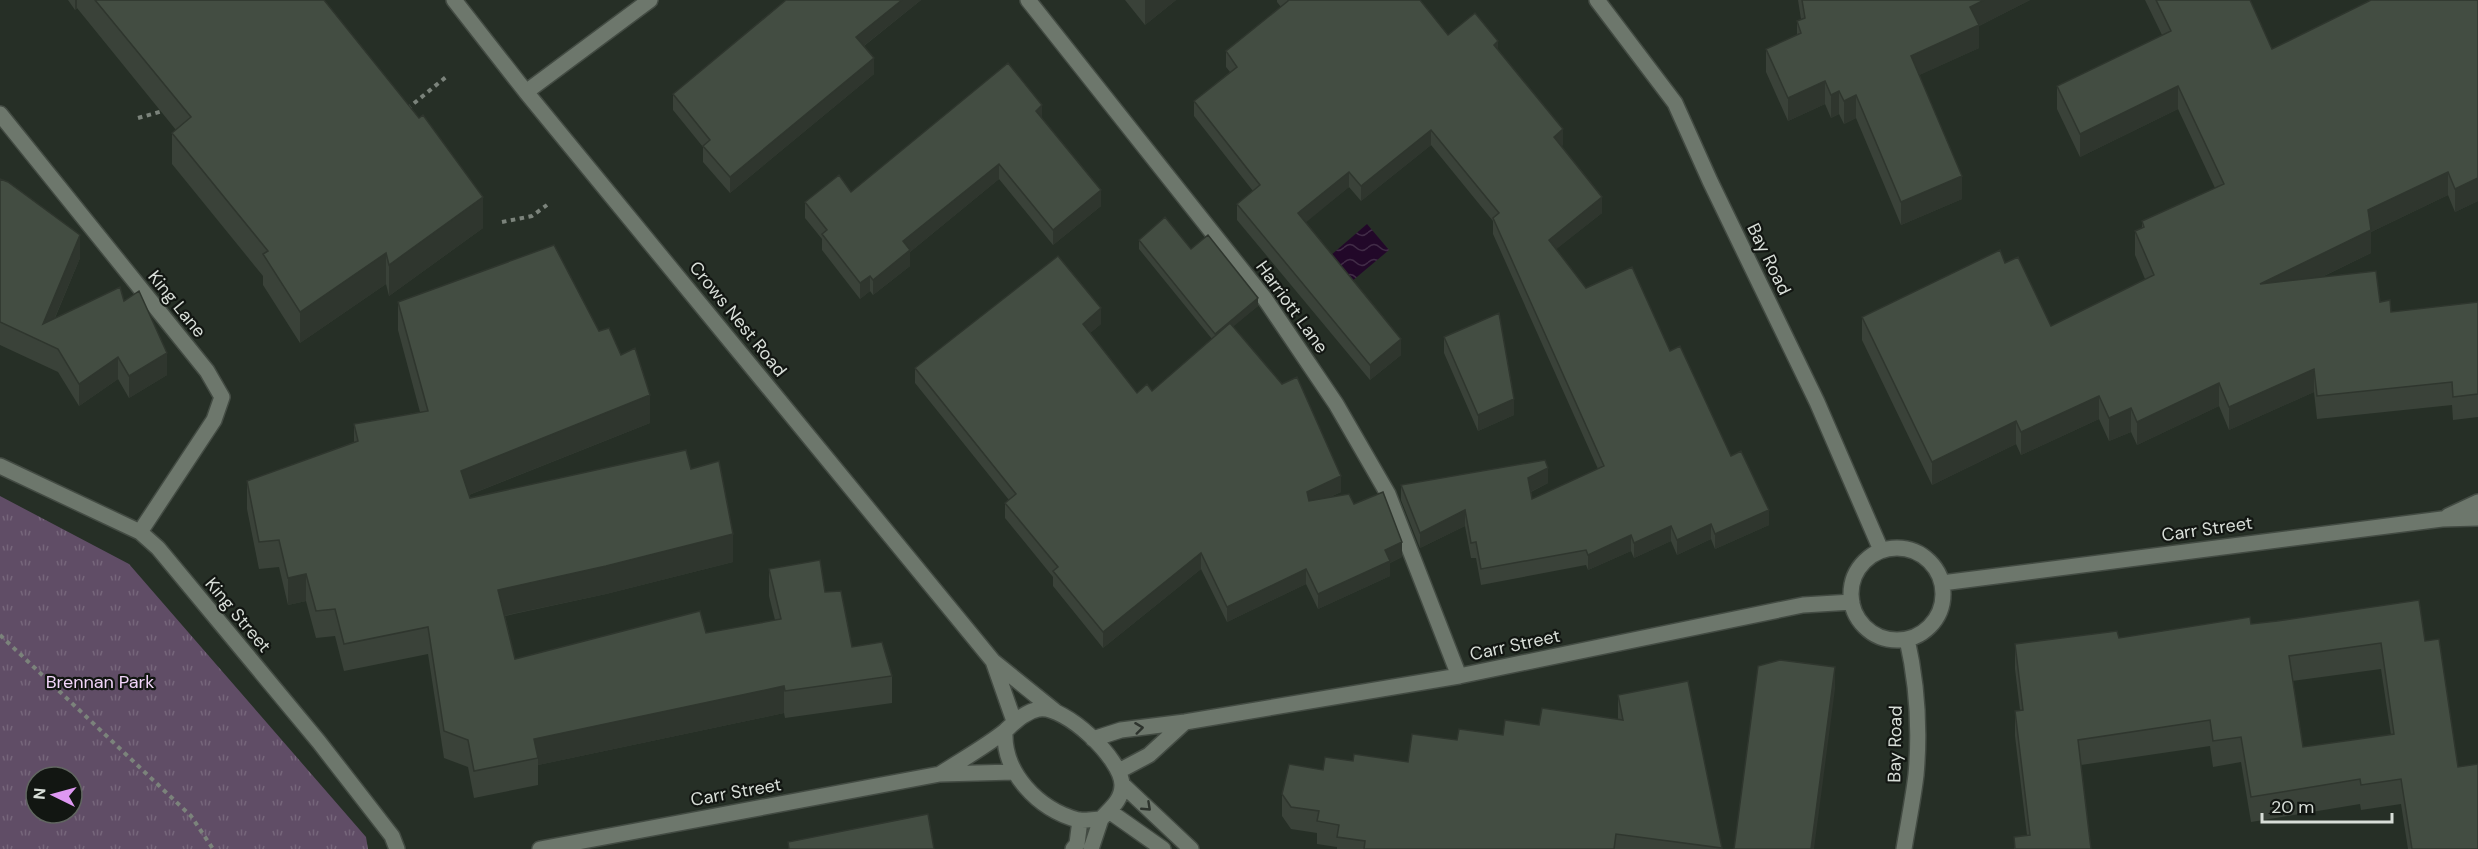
<svg xmlns="http://www.w3.org/2000/svg" width="2478" height="849" viewBox="0 0 2478 849" font-family="'DM Sans',sans-serif">
<defs>
<pattern id="grass-tufts" width="24" height="20" patternUnits="userSpaceOnUse" patternTransform="scale(1.5)"><rect width="24" height="20" fill="#604d66"/><path d="M3 7l-1-3M5 7V3M7 7l1-3M15 17l-1-3M17 17v-4M19 17l1-3" fill="none" stroke="#76667b"/></pattern>
<pattern id="water-waves" width="16" height="10" patternUnits="userSpaceOnUse" patternTransform="scale(1.5)"><rect width="16" height="10" fill="#220829"/><path d="M0 5q4-4 8 0t8 0" fill="none" stroke="#412c47"/></pattern>
</defs>
<rect width="100%" height="100%" fill="#262f26"/>
<path fill="url(#grass-tufts)" fill-rule="evenodd" d="M0 496 129 564 366 837 368 849H0ZM36 777H72V813H36Z"/>
<path fill="url(#water-waves)" d="M1367 224 1389 250 1345 287 1323 262Z"/>
<g fill="none" stroke-linecap="round" stroke-linejoin="round">
<g stroke="#434b43" stroke-width="18">
<path id="minor" d="M454 0 526 92 993 661 1055 711
M1028 0 1265 299 1336 404 1388 494 1459 676
M1597 0 1675 103 1710 181 1817 402 1881 550
M526 92 650 0
M0 114 207 371 222 397 214 420 140 532
M0 466 140 532 158 548 319 742 392 836 397 849
M2448 516 2478 502
M1851 594a46 46 0 1 1 92 0a46 46 0 1 1-92 0Z
M1942 583 2442 519 2478 518
M993 661 1014 721
M1093 739 1121 730 1185 722 1459 676 1803 605 1852 602
M1119 771 1149 755 1185 722
M940 774C961 760 985 747 1005 731 1015 722 1024 712 1039 709 1065 705 1122 759 1122 785 1122 800 1111 808 1101 819 1094 819 1085 821 1078 820 1038 809 1003 773 1005 731
M1122 784 1191 849
M1109 811 1163 849
M540 849 940 774 1014 772
M1073 849 1077 844 1080 820
M1091 849 1101 819
M1904 849C1908 824 1913 800 1916 775 1920 730 1917 683 1907 639"/>
</g>
<path stroke="#7b837b" stroke-width="4" stroke-dasharray="4.5 4.5" stroke-linecap="butt" d="M407 109 446 77
M138 118 163 111
M502 222 532 216 547 205
M0 635 191 816 213 849"/>
<use href="#minor" stroke="#6d776c" stroke-width="15"/>
</g>
<path fill="#3a4239" fill-rule="evenodd" d="M68 0H324L483 228 389 296 386 284 300 343 263 285V276L172 164V133L176 130 77 8 75 10Z
M786 0H921L864 46 874 74 730 193 703 162V147L673 110V94Z
M1125 0H1176L1145 25Z
M1277 0H1420L1448 35 1498 50 1563 145 1561 146 1602 213 1556 249 1586 288 1670 351 1731 456 1769 525 1715 549 1711 539 1677 555 1671 541 1634 558 1631 551 1588 570 1586 565 1481 585 1476 558H1471L1465 526 1420 548 1401 500V485L1548 483 1531 492 1532 499 1598 469 1493 234V221L1431 145 1361 201 1349 187 1305 222 1401 355 1370 380 1237 220V204L1253 191 1194 116V101L1230 72 1226 67V51L1281 7 1277 2Z
M1798 0H2030L1979 26V48L1919 75 1962 199 1901 225 1856 118 1844 124 1839 114 1831 118 1825 104 1788 121 1766 72V49L1797 35V21L1801 19Z
M2145 0H2250L2272 49 2478 0V201L2455 212 2448 195 2371 232V253L2322 277 2380 302 2391 312 2478 302V417L2453 420 2452 405 2317 419 2314 392 2229 430 2219 406 2137 445 2131 432 2109 441 2099 419 2021 455 2016 444 1932 485 1862 340V317L2005 263 2051 326 2145 279 2135 255V231L2142 228V221L2215 188 2178 109 2080 157 2057 109V86L2162 35Z
M1042 119 1101 206 1053 245 999 179 910 252V266L873 295 870 291 860 299 822 250V239L805 218V202L851 192Z
M0 179 80 258 55 318 124 301 167 375 129 398 118 379 79 406 58 372 0 345Z
M1139 240 1191 249 1258 306 1233 326 1341 492 1328 498 1354 504 1402 557 1390 563V576L1318 609 1306 584 1227 622 1201 569 1103 648 1053 586V577L1005 518V503L1009 500 915 383V368L1101 324 1090 333 1137 393 1152 391 1212 339 1139 249Z
M398 302 599 331 650 423 469 495 470 498 691 469 733 562 606 594 505 616 515 659 706 633 775 620 769 596V569L825 592 852 647 892 676V703L785 718 784 713 538 765V785L474 798 468 767 444 758 428 654 344 671 335 636 316 638 306 601 288 605 279 567 259 569 247 509V481L354 442V424L420 412 398 330Z
M1444 337 1514 415 1478 431 1444 353Z
M2251 624 2425 641 2458 767 2478 849H2408L2401 804 2361 810 2360 804 2251 822 2241 762 2213 767 2210 746 2081 765 2091 849H2014V837L2027 835 2015 736V711L2020 710 2015 669V644L2119 638ZM2381 669 2391 735 2303 747 2292 681Z
M1688 681 1722 849H1337V847L1317 844V833L1291 829 1282 816V794L1323 770 1353 761 1408 762 1457 740 1503 735 1539 725 1618 719V695Z"/>
<path fill="#2f362e" d="M75 0H77V8L75 10Z
M902 0H921L856 52V37Z
M1145 0H1176L1145 25Z
M1984 0H2030L1979 26V48L1911 79V56L1970 7Z
M1498 41V57L1494 45Z
M874 58V74L730 193V177Z
M1825 81V104L1788 121V98Z
M2178 86V109L2080 157V134Z
M1839 91V114L1831 118V95Z
M1856 95V118L1844 124V101Z
M1042 105V121L1036 111Z
M1563 129V145L1554 152V137Z
M1431 130V145L1361 201V186Z
M999 164V179L910 252V266L873 295V280L903 241Z
M1349 172V187L1298 229V213Z
M2448 172V195L2371 232V253L2260 307V284L2368 210Z
M1962 176V199L1901 225V202Z
M2478 178V201L2455 212V189Z
M1101 190V206L1053 245V230Z
M483 197V228L389 296V265Z
M1602 197V213L1549 255V240Z
M80 235V258L44 343 43 324Z
M386 253V284L300 343V312Z
M870 276V291L860 299V283Z
M1258 298V306L1215 342V334Z
M1101 308V324L1083 339V324Z
M1401 339V355L1370 380V365Z
M167 353V375L129 398V376Z
M118 357V379L79 406V384Z
M2314 369V392L2229 430V407Z
M2219 383V406L2137 445V422Z
M650 395V423L461 498V471Z
M2099 396V419L2021 455V432Z
M1514 399V415L1478 431V415Z
M2131 408V432L2109 441V418Z
M2016 421V444L1932 485V462Z
M1548 468V483L1528 493V478Z
M1341 476V492L1307 507V492Z
M1465 510V526L1420 548V533Z
M1769 510V525L1715 549V534Z
M1711 524V539L1677 555V540Z
M1671 526V541L1634 558V543Z
M733 534V562L606 594 498 617V590Z
M1631 535V551L1588 570V555Z
M1402 542V557L1390 563V576L1318 609V594L1385 550Z
M1201 553V569L1103 648V632Z
M1306 569V584L1227 622V607Z
M306 574V601L288 605V578Z
M1835 667V689L1814 849H1811Z
M784 686V713L538 765V758L534 739Z"/>
<path fill="#434d42" stroke="#2f362e" stroke-width="1.5" fill-rule="evenodd" d="M95 0H324L419 118 423 115 483 197 389 265 386 253 300 312 263 254 268 251 172 133 191 117Z
M786 0H902L856 37 874 58 730 177 703 146 710 140 673 94Z
M1288 0H1420L1448 35 1475 13 1498 41 1494 45 1563 129 1554 137 1602 197 1549 240 1586 288 1632 267 1670 351 1680 346 1731 456 1741 451 1769 510 1715 534 1711 524 1677 540 1671 526 1634 543 1631 535 1588 555 1586 550 1481 569 1476 542 1471 543 1465 510 1420 533 1401 485 1545 460 1548 468 1528 478 1532 499 1604 466 1493 218 1499 213 1431 130 1361 186 1349 172 1298 213 1401 339 1370 365 1237 204 1260 185 1194 101 1237 67 1226 51 1288 1Z
M1802 0H1984L1970 7 1979 25 1911 56 1962 176 1901 202 1856 95 1844 101 1839 91 1831 95 1825 81 1788 98 1766 49 1801 33 1797 21 1805 18Z
M2156 0H2250L2272 49 2371 0H2478V178L2455 189 2448 172 2368 210 2371 230 2260 284 2376 271 2380 302 2390 300 2391 312 2478 302V394L2453 397 2452 382 2317 396 2314 369 2229 407 2219 383 2137 422 2131 408 2109 418 2099 396 2021 432 2016 421 1932 462 1862 317 2000 250 2005 263 2018 257 2051 326 2154 275 2135 231 2144 227 2142 221 2224 184 2178 86 2080 134 2057 86 2171 31Z
M1008 63 1042 105 1036 111 1101 190 1053 230 999 164 903 241 910 250 873 280 870 276 860 283 822 234 827 230 805 202 839 175 851 192Z
M0 179 8 182 80 235 43 324 120 287 124 301 139 291 167 353 129 376 118 357 79 384 58 349 0 322Z
M1165 217 1191 249 1208 235 1258 298 1215 334 1139 240Z
M554 245 599 331 609 328 621 355 635 348 650 395 461 471 470 498 686 450 691 469 719 461 733 534 606 566 498 590 515 659 700 611 706 633 781 619 769 569 820 560 825 592 841 591 852 647 882 642 892 676 785 691 784 686 534 739 538 758 474 771 468 740 444 731 428 627 344 644 335 609 316 611 306 574 288 578 279 540 259 542 247 481 358 441 354 424 428 411 398 302Z
M1058 256 1101 308 1083 324 1137 393 1147 384 1152 391 1230 323 1282 384 1297 377 1341 476 1307 492 1309 501 1349 494 1354 504 1383 492 1402 542 1385 550 1390 561 1318 594 1306 569 1227 607 1201 553 1103 632 1053 571 1058 567 1005 503 1016 494 915 368Z
M1499 313 1514 399 1478 415 1444 337Z
M2419 600 2425 641 2439 639 2458 767 2478 764V849H2412L2401 779 2361 785 2360 779 2251 797 2241 737 2213 741 2210 720 2078 740 2091 849H2015L2014 837 2030 835 2015 711 2023 710 2015 644 2117 631 2119 638 2250 617 2251 624 2277 621ZM2381 643 2394 734 2303 747 2289 656Z
M1780 660 1835 667 1811 849H1734L1758 666Z
M1688 681 1722 848 1616 834 1614 849H1364L1365 841 1337 837 1339 825 1317 821 1319 811 1291 807 1282 794 1289 764 1323 770 1325 757 1353 761 1354 754 1408 762 1412 734 1457 740 1459 729 1503 735 1505 720 1539 725 1542 708 1623 720 1618 695Z
M928 814 934 849H789L788 842Z"/>
<defs><path id="oneway-chevron" d="M-2-3.5L2.5 0L-2 3.5" fill="none" stroke-width="1.6" stroke-linecap="round" stroke-linejoin="round" transform="scale(1.5)"/></defs>
<g stroke="#2d332d">
<use href="#oneway-chevron" transform="translate(1139 728) rotate(-7)"/>
<use href="#oneway-chevron" transform="translate(1147 807) rotate(43)"/>
</g>
<g text-anchor="middle" dominant-baseline="central" stroke-width="4.5" stroke-linejoin="round" paint-order="stroke">
<g font-size="18" fill="#d8ded8" stroke="#121612">
<text transform="translate(1769 259) rotate(64)">Bay Road</text>
<text transform="translate(177 304) rotate(51)">King Lane</text>
<text transform="translate(1292 307) rotate(54)">Harriott Lane</text>
<text transform="translate(738 319) rotate(51)">Crows Nest Road</text>
<text transform="translate(2207 529) rotate(-8)">Carr Street</text>
<text transform="translate(238 615) rotate(50)">King Street</text>
<text transform="translate(1515 645) rotate(-12)">Carr Street</text>
<text transform="translate(1895 744) rotate(-89)">Bay Road</text>
<text transform="translate(736 792) rotate(-10)">Carr Street</text>
</g>
<g font-size="18" fill="#f2d5fa" stroke="#121612">
<text x="100" y="682">Brennan Park</text>
</g>
</g>
<g transform="translate(54 795) rotate(275)"><circle r="28" fill="#121612" stroke="#616661" stroke-width="1.5"/>
<path d="M0-4.5L10 22L0 15L-10 22Z" fill="#de98f2"/>
<text y="-9" font-size="16" font-weight="bold" text-anchor="middle" fill="#d8ded8">N</text>
</g>
<path d="M2262 813v9h130v-9" fill="none" stroke="#d8ded8" stroke-width="3"/>
<text x="2271" y="813" font-size="18" fill="#d8ded8" stroke="#121612" stroke-width="4.5" paint-order="stroke">20 m</text>
</svg>
